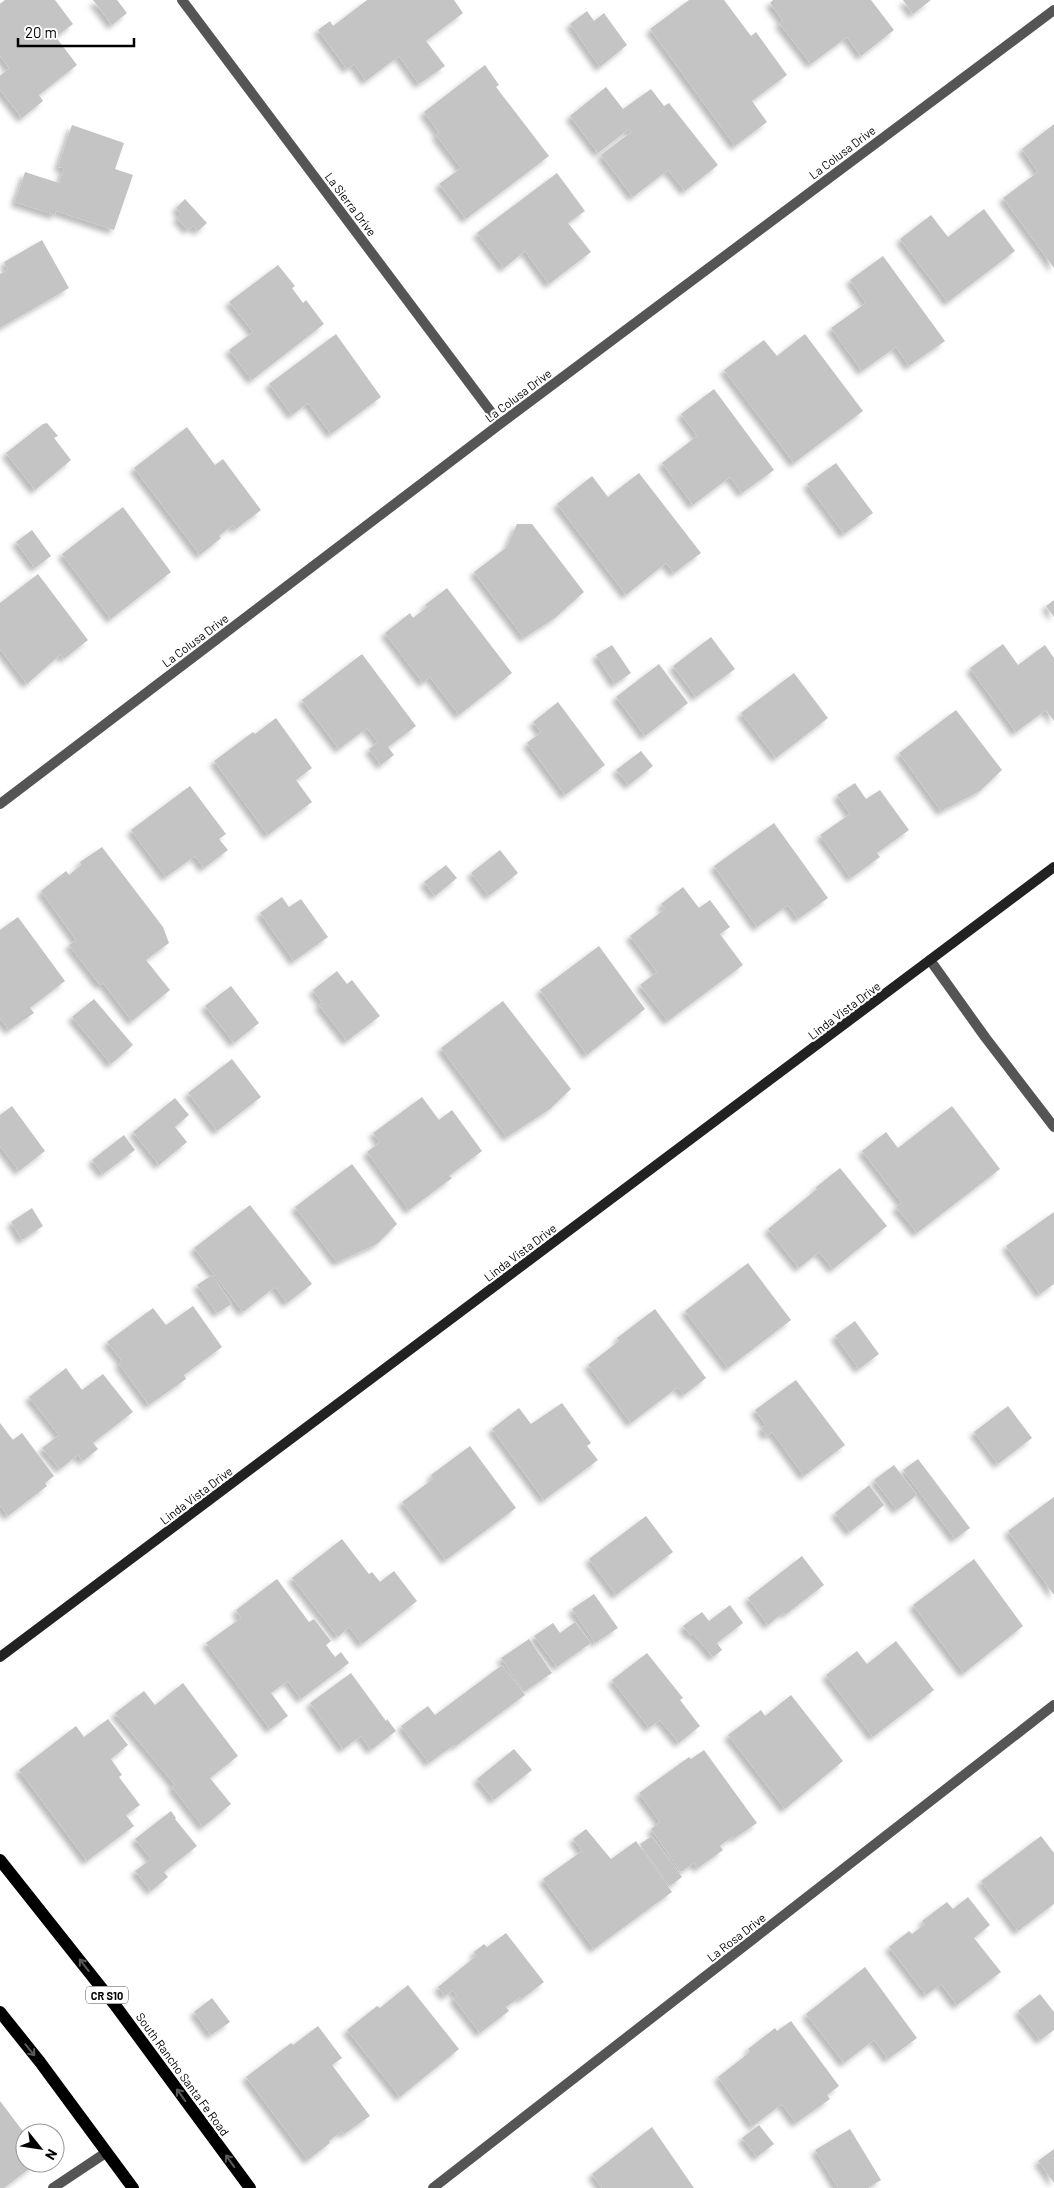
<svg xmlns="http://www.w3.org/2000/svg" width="1054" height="2188" viewBox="0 0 1054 2188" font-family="Barlow,sans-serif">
<defs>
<filter id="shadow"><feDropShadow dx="-4.5" dy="4.5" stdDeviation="2.5" flood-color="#0004"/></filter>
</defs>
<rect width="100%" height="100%" fill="#fff"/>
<path fill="#c4c4c4" filter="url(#shadow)" d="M5 0H55L73 24 56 37 77 65 39 95 43 101 22 118 0 90V76L9 68 0 56V4Z
M93 0H117L127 13 112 25Z
M367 0H454L463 13 426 41 445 66 419 84 399 56 366 81 354 64 347 69 318 30 330 21 333 26Z
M689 0H724L751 36 756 32 787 75 752 101 767 122 735 146 650 29Z
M773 0H871L894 30 861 56 847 37 811 64 779 23 783 21 770 3Z
M903 0H931L913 14Z
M587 11 594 21 604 13 627 45 600 67 570 24Z
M485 65 499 85 496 87 549 156 466 219 439 184 461 168 436 135 439 133 424 112Z
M606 87 623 109 651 89 664 106 669 103 718 165 685 191 668 170 633 197 601 155 631 132 629 129 598 153 570 116Z
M1054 124V268L1003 198 1038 172 1022 149Z
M72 125 124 143 115 169 133 175 114 230 56 211 55 215 15 202 25 172 59 183 64 168 58 167Z
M557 173 585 211 568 223 591 252 549 284 525 251 504 268 477 233Z
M185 199 207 223 198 231 193 226 188 230 177 218 181 214 176 208Z
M984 209 1015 251 948 302 900 239 931 215 948 237Z
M42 240 69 288 0 328V274L8 270 4 262Z
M883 256 945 341 909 366 896 347 862 371 831 328 866 303 850 280Z
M278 265 295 286 292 288 303 303 306 300 324 324 252 380 229 350 253 332 229 302Z
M336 334 381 397 331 434 308 403 292 415 269 384Z
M805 334 863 411 794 463 724 370 764 340 777 356Z
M714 389 774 470 742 493 730 477 693 505 662 463 697 436 681 414Z
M47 423 58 436 54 438 71 460 35 490 6 453 43 424Z
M187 427 215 465 223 459 261 510 236 529 233 525 219 536 221 538 200 555 134 468Z
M836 463 873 513 844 534 807 484Z
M639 473 701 553 674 573 666 563 626 595 557 504 592 476 608 497Z
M123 507 171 572 111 619 62 554Z
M517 524H532L584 592 555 618 524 638 474 572 507 547Z
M32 530 51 556 35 568 16 542Z
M38 574 88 640 64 659 61 654 27 684 0 649V603Z
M447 588 512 673 459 715 430 677 423 683 385 633 410 613 413 618 427 607 425 605Z
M1054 600V617L1046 606Z
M711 637 735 669 696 697 673 666Z
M1003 644 1018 665 1045 645 1054 658V721L1046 710 1016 732 970 668Z
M612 645 631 673 615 684 596 655Z
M362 654 416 726 388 747 394 755 381 765 369 749 378 742 367 728 339 749 302 700Z
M659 664 688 703 645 736 616 697Z
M794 673 828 718 776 758 741 713Z
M558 702 605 765 565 795 527 743 541 732 533 722Z
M956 710 1002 770 980 791 941 811 899 753Z
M276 718 312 768 296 780 312 802 268 835 214 761 253 732 255 734Z
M641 751 653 766 629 785 616 770Z
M855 783 866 799 880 790 909 830 877 853 880 857 851 878 820 835 850 814 837 795Z
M190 786 226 834 219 839 228 850 204 868 195 856 166 877 131 830Z
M774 823 828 898 798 919 788 905 757 927 714 866Z
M102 847 163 927 169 943 146 960 170 990 132 1021 103 983 100 985 69 945 76 940 41 891 66 871 69 875 81 865 80 862Z
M500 850 518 873 489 896 471 873Z
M446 865 457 878 435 896 424 882Z
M683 887 699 908 710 900 730 927 720 934 743 965 668 1021 640 985 657 972 630 936 665 909 661 904Z
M282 897 289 907 301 899 328 937 294 961 260 913Z
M18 917 65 981 30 1008 34 1013 9 1030 0 1018V930Z
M599 946 645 1009 587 1055 540 990Z
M337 971 347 984 352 980 380 1016 347 1041 319 1005 322 1002 313 990Z
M231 986 259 1023 234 1043 205 1006Z
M94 999 133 1045 111 1064 72 1017Z
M503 1001 571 1089 550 1109 507 1137 441 1048Z
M232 1059 261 1097 217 1131 188 1093Z
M422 1097 439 1120 452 1110 482 1151 449 1176 452 1178 409 1210 367 1152 380 1142 373 1133Z
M175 1098 189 1115 175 1127 187 1142 159 1165 133 1132Z
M12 1106 45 1151 19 1171 0 1146V1115Z
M952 1106 1000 1169 917 1233 896 1207 902 1203 862 1151 886 1132 898 1148Z
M124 1135 135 1150 103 1174 92 1160Z
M352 1164 397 1224 377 1244 337 1262 295 1207Z
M840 1168 887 1226 833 1269 819 1252 799 1268 768 1229 817 1189 815 1188Z
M250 1205 312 1284 287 1303 275 1287 243 1312 194 1248Z
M32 1208 43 1226 22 1240 11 1222Z
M1054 1212V1284L1040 1294 1006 1246Z
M748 1263 791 1320 728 1368 685 1311Z
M212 1275 232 1304 217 1313 197 1285Z
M193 1306 222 1347 184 1375 186 1379 149 1405 119 1364 122 1361 107 1342 153 1308 166 1325Z
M655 1309 706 1378 684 1395 678 1387 631 1423 588 1365 619 1341 617 1338Z
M855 1321 879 1354 859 1369 835 1336Z
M66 1368 82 1390 103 1374 133 1412 93 1443 98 1449 83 1461 78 1455 60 1469 42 1448 59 1435 29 1397Z
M796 1380 845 1445 804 1476 772 1432 767 1436 761 1428 766 1425 755 1410Z
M562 1403 591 1443 587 1446 598 1460 544 1500 492 1429 519 1408 531 1424Z
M1008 1406 1032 1438 998 1464 974 1432Z
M0 1423 13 1440 22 1433 54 1476 45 1483 47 1486 8 1516 0 1505Z
M470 1446 516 1508 446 1560 402 1502 433 1479 431 1475Z
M918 1459 970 1528 955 1539 903 1470Z
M894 1465 917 1495 897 1510 874 1480Z
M869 1485 884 1505 850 1532 835 1513Z
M1054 1497V1595L1008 1531Z
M646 1516 673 1552 616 1595 589 1559Z
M342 1539 369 1574 372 1572 380 1582 394 1571 417 1601 362 1644 349 1627 338 1637 292 1578Z
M802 1556 824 1585 785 1615 784 1612 768 1625 748 1598Z
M974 1559 1023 1626 964 1673 913 1605Z
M277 1579 309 1622 314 1619 331 1641 326 1645 335 1657 341 1652 349 1663 301 1699 288 1681 271 1693 288 1716 270 1729 206 1643 241 1618 236 1610Z
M594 1594 618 1628 595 1643 572 1609Z
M730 1605 743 1623 717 1643 722 1650 713 1657 693 1634 691 1636 683 1626 702 1612 709 1621Z
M575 1622 591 1643 557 1667 534 1636 553 1623 560 1633Z
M529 1639 552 1673 524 1692 501 1658Z
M896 1641 934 1690 873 1737 826 1675 857 1651 867 1664Z
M647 1653 683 1698 680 1700 700 1726 679 1743 660 1720 649 1728 612 1680Z
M502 1665 525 1695 456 1746 454 1745 429 1763 401 1726 428 1706 435 1715Z
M351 1673 386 1721 387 1719 396 1731 371 1750 361 1736 343 1749 310 1703Z
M183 1683 238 1756 210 1778 231 1804 203 1827 172 1787 175 1785 115 1713 144 1691 155 1705Z
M791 1695 843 1761 785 1809 728 1735 761 1710 765 1716Z
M108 1719 128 1745 111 1759 122 1775 119 1777 140 1805 126 1815 134 1826 87 1861 19 1770 76 1726 84 1737Z
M514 1749 532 1770 494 1800 477 1779Z
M704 1750 757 1823 735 1838 733 1836 720 1846 723 1850 698 1868 694 1863 681 1872 651 1829 660 1822 639 1793 689 1757 691 1759Z
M171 1811 176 1818 175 1819 197 1846 164 1872 168 1877 151 1891 135 1871 151 1859 135 1839Z
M586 1829 611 1859 636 1841 672 1892 594 1949 543 1879 582 1851 573 1839Z
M652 1836 682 1877 670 1886 640 1844Z
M1041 1836 1054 1853V1904L1018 1931 981 1881Z
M968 1897 990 1925 974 1938 1001 1972 957 2005 941 1984 926 1995 889 1947 909 1931 912 1934 925 1924 922 1921 947 1902 953 1909Z
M506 1933 544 1982 522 1999 520 1997 506 2007 509 2011 480 2033 453 1998 457 1996 453 1990 445 1996 438 1987 476 1956 474 1952 484 1944 487 1947Z
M865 1967 917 2038 888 2059 874 2040 844 2063 806 2014Z
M408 1985 459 2049 400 2097 347 2030 377 2006 380 2008Z
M1040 1994 1054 2012V2030L1040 2040 1018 2011Z
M212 1998 230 2022 211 2035 194 2012Z
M791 2021 839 2086 827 2095 830 2099 796 2123 782 2104 753 2126 718 2077 750 2052 748 2049 775 2028 777 2031Z
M318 2026 342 2058 332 2065 370 2116 344 2134 342 2131 329 2141 330 2143 308 2160 246 2077 291 2043 293 2045Z
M0 2101 25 2134V2163H37L4 2188H0Z
M759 2125 774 2144 757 2157 742 2138Z
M652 2127 694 2188H602L592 2174Z
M850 2129 881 2180 868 2188H838L815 2150Z
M1054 2149V2183L1038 2161Z"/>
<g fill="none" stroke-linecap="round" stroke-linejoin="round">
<path stroke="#555" stroke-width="10" d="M930 960 985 1037 1054 1127
M53 2188 107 2152"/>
<path stroke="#555" stroke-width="10" d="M182 0 500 424
M0 804 500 424 1054 10
M433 2188 1054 1705"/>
<path stroke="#222" stroke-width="10" d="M0 1657 1054 867"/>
<path stroke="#000" stroke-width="12" d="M0 1860 115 2005 250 2188
M0 2012 40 2062 133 2188"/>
</g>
<defs><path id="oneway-shaft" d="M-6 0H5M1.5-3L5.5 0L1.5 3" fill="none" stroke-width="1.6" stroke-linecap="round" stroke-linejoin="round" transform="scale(1.25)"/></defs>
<g stroke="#595959">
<use href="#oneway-shaft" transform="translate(84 1965) rotate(-128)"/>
<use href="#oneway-shaft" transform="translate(30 2050) rotate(51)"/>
<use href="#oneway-shaft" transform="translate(181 2095) rotate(-126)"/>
<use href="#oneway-shaft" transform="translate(230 2161) rotate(-126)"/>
</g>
<g text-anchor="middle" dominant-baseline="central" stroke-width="4.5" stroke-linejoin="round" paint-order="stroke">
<rect fill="#fff" stroke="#4c4c4c" stroke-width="1" x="86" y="1986.5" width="42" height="17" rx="4"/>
<g font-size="11" font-weight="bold" fill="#000">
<text x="107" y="1995">CR S10</text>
</g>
<g font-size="12" fill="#000" stroke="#fff">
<text transform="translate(842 152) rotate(-37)">La Colusa Drive</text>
<text transform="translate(351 204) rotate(53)">La Sierra Drive</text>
<text transform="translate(518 395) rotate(-37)">La Colusa Drive</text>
<text transform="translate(195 640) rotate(-37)">La Colusa Drive</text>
<text transform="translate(844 1010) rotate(-37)">Linda Vista Drive</text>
<text transform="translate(520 1252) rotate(-37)">Linda Vista Drive</text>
<text transform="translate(196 1495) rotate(-37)">Linda Vista Drive</text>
<text transform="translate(736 1937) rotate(-38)">La Rosa Drive</text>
<text transform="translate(183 2074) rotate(54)">South Rancho Santa Fe Road</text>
</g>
</g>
<g transform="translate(40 2148) rotate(120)"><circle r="24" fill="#ffffff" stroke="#999999"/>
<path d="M0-4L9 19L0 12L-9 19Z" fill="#000000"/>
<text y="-8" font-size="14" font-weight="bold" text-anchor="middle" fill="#000000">N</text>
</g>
<path d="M18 38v8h116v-8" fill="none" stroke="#000000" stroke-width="2.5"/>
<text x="25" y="38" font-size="15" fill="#000000" stroke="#ffffff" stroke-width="4" paint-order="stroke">20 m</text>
</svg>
